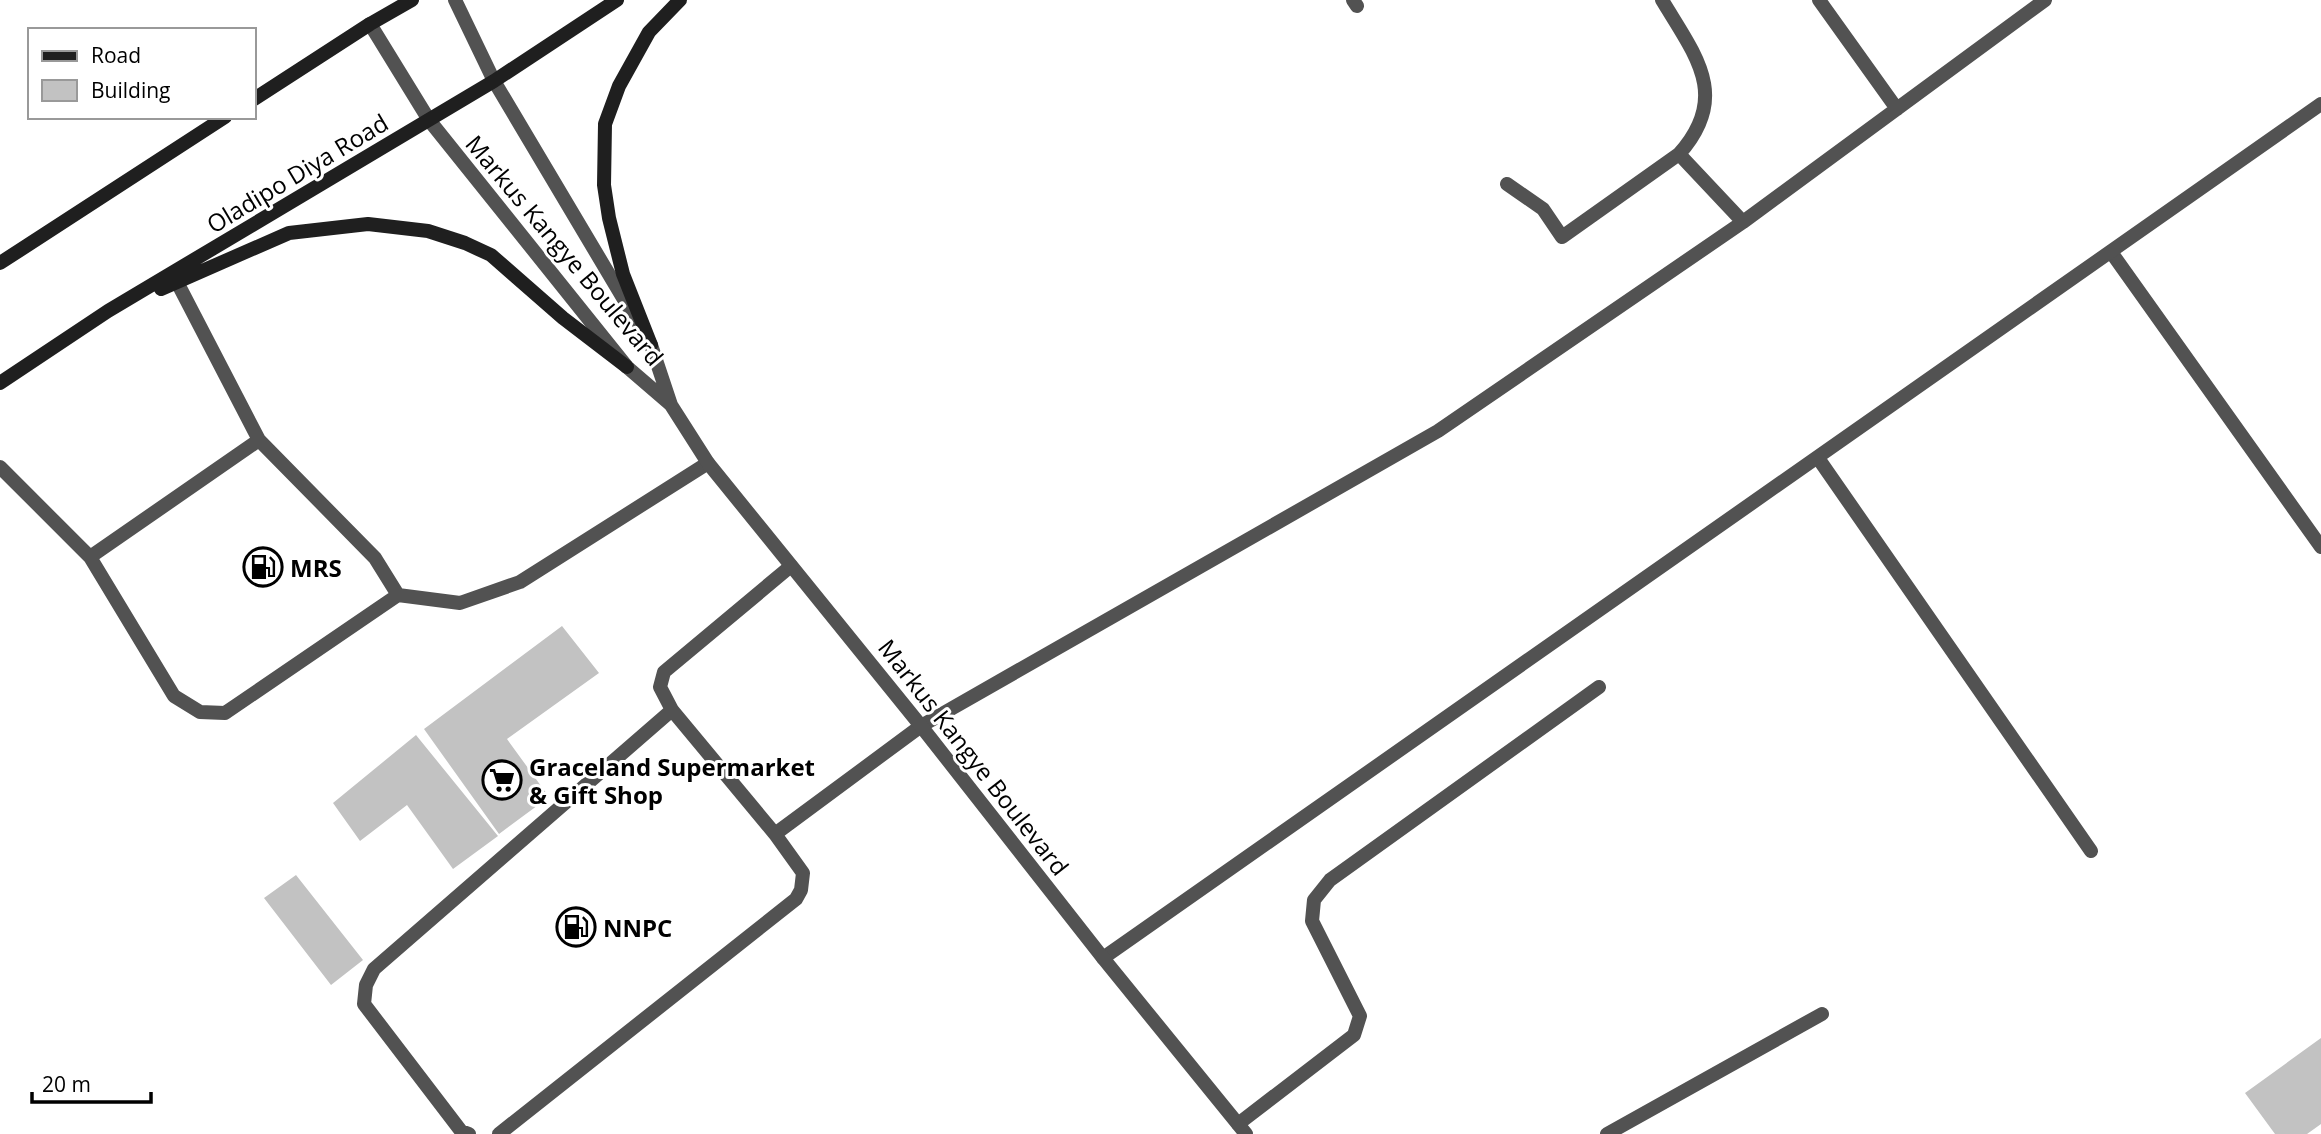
<svg xmlns="http://www.w3.org/2000/svg" width="2321" height="1134" viewBox="0 0 2321 1134" font-family="'Open Sans',sans-serif">
<rect width="100%" height="100%" fill="#fff"/>
<path fill="#c2c2c2" d="M562 626 599 673 507 739 549 797 499 834 424 729Z
M416 735 498 836 453 869 407 805 360 841 333 803Z
M296 875 363 960 331 985 264 898Z
M2321 1038V1124L2307 1134H2275L2245 1093Z"/>
<g fill="none" stroke-linecap="round" stroke-linejoin="round">
<path stroke="#525252" stroke-width="14" d="M1353 0 1357 6
M1819 0 1897 109
M1507 184 1543 209 1562 237 1679 154
M1743 222 2045 0
M2111 252 2321 547
M1818 458 2091 851
M0 467 90 557 259 440 177 282 175 272
M90 557 174 696 200 712 225 713 398 595 375 558 259 440
M791 566 664 672 660 687 672 710 775 834 921 726 1438 431 1743 222 1679 154C1731 96 1695 55 1662 0
M398 595 460 603 520 582 708 463
M1238 1124 1354 1035 1360 1016 1312 921 1314 900 1330 880 1599 687
M469 1134 461 1131 364 1004 366 985 374 969 672 710
M499 1134 796 899 801 890 803 873 775 834
M1607 1134 1822 1014"/>
<path stroke="#525252" stroke-width="14" d="M1103 958 2321 104"/>
<path stroke="#525252" stroke-width="14" d="M455 0 494 81 651 345 671 405 708 463 921 726 1103 958 1246 1134
M370 24 429 120 627 367 670 404"/>
<path stroke="#1f1f1f" stroke-width="14" d="M254 99 370 24 412 0
M0 263 225 117
M161 289 289 233 368 224 428 231 465 243 491 255 563 318 627 367
M651 345 623 274 609 218 604 185 605 124 619 86 649 32 680 0
M0 383 108 311 494 81 617 0"/>
</g>
<defs>
<g id="fuel-ring" transform="scale(2.0125)"><circle r="9.5" fill="#fff" stroke="#000" stroke-width="1.5"/><path d="M-5.5-6h7V0h2V4h1.3V-2.5L3-4.5l.8-.8L6-3V5H2.5V1h-1V6h-7ZM-4.2-4.7v3.2H.2V-4.7Z" fill="#000"/></g>
<g id="supermarket-ring" transform="scale(2.0125)"><circle r="9.5" fill="#fff" stroke="#000" stroke-width="1.5"/><path d="M-6-5.5h2.5l.6 2H6L4.5 2H-2.5L-4.4-4H-6ZM-1.5 3.2a1.3 1.3 0 1 0 .1 0ZM3 3.2a1.3 1.3 0 1 0 .1 0Z" fill="#000"/></g>
</defs>
<g fill-rule="evenodd">
<use href="#fuel-ring" x="263" y="567"/>
<use href="#supermarket-ring" x="502" y="780"/>
<use href="#fuel-ring" x="576" y="927"/>
</g>
<g text-anchor="middle" dominant-baseline="central" stroke-width="6" stroke-linejoin="round" paint-order="stroke">
<g font-size="24" fill="#000" stroke="#fff">
<text transform="translate(297 173) rotate(-31)">Oladipo Diya Road</text>
<text transform="translate(565 250) rotate(50)">Markus Kangye Boulevard</text>
<text transform="translate(974 757) rotate(52)">Markus Kangye Boulevard</text>
</g>
<g font-size="24" font-weight="bold" fill="#000" stroke="#fff" text-anchor="start">
<text x="290" y="567">MRS</text>
<text x="529" y="766">Graceland Supermarket<tspan x="529" dy="28">&amp; Gift Shop</tspan></text>
<text x="603" y="927">NNPC</text>
</g>
</g>
<rect x="28" y="28" width="228" height="91" fill="#ffffff" stroke="#999999" stroke-width="2"/>
<rect x="42" y="51" width="35" height="10" fill="#1f1f1f" stroke="#999999" stroke-width="2"/>
<text x="91" y="63" font-size="21" fill="#000000">Road</text>
<rect x="42" y="80" width="35" height="21" fill="#c2c2c2" stroke="#999999" stroke-width="2"/>
<text x="91" y="98" font-size="21" fill="#000000">Building</text>
<path d="M32 1092v10h119v-10" fill="none" stroke="#000000" stroke-width="3.5"/>
<text x="42" y="1092" font-size="21" fill="#000000" stroke="#ffffff" stroke-width="5" paint-order="stroke">20 m</text>
</svg>
